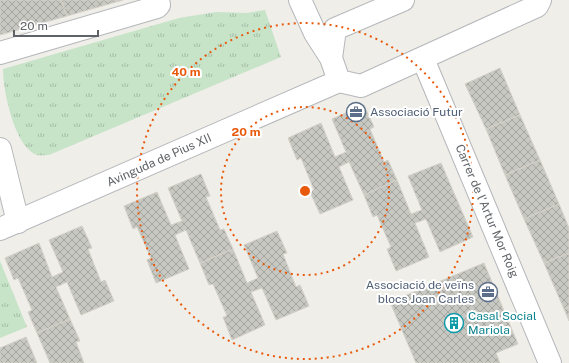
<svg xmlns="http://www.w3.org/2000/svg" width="569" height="363" viewBox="0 0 569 363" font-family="'Public Sans',sans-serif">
<defs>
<pattern id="grass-tufts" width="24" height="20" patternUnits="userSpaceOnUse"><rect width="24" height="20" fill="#c7e4c9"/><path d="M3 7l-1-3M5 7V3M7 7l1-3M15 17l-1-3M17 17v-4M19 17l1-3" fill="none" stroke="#a5bca7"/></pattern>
<pattern id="building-cross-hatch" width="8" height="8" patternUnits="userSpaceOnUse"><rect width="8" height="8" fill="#c8c8c2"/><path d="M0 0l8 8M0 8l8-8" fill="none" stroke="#a6a6a1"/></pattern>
</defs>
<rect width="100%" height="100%" fill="#f0eee8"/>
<path fill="url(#grass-tufts)" d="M265 10 281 57 49 155C46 155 41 156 37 155 14 147 3 90 3 69L179 18 216 12 247 13Z
M0 261 27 327 0 338Z"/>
<path fill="url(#building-cross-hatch)" stroke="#d4d1c7" d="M0 0H61L67 16 0 35Z
M61 0H123L67 16Z
M500 68 520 115 486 129 465 84Z
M364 105 374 127 370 129 384 162 388 160 397 180 364 195 349 162 339 167 353 200 320 214 310 192 314 190 301 158 297 160 288 138 321 123 335 157 346 152 332 119Z
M520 115 540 160 505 175 486 129Z
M540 160 559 204 524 219 505 175Z
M441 163 473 237 440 252 426 219 415 223 429 257 396 271 387 249 391 247 377 215 373 217 364 195 397 180 411 214 422 210 408 176Z
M201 174 210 196 206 197 220 230 224 229 233 249 200 263 186 230 175 235 189 269 156 283 147 260 151 258 137 227 133 229 124 206 157 192 171 225 182 221 168 188Z
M559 204 569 228V253L544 263 524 219Z
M82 226 92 248 88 249 101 282 105 280 114 301 81 315 67 282 56 287 70 319 37 333 28 312 32 310 18 278 14 280 5 258 39 243 52 277 63 272 49 240Z
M277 231 287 253 283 254 296 287 300 285 309 306 276 320 262 288 251 292 265 325 232 340 223 317 227 316 213 284 209 285 200 263 233 249 247 283 258 278 244 245Z
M569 253V307L564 309 544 263Z
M484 263 518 344 496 353 500 363H416L390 302Z
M569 307V321L564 309Z
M70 319 80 341 76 342 84 363H50L37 333Z
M26 337 37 363H0V348Z"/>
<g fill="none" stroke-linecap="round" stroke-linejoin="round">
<g stroke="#b5b7bb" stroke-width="24">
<path id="minor" d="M300 0 315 33 331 58
M0 53 157 7 159 5 158 0
M423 59 550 363
M339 81 361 86 537 6 540 0
M339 81 331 58 335 29 403 0
M0 149 18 222
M0 229 339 81"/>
</g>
<use href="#minor" stroke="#fff" stroke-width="22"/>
</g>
<g fill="none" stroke="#e8590c" stroke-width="2" stroke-dasharray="2 4">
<circle cx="305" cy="191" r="84"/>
<circle cx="305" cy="191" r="168"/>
</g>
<defs>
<g id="office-ring" transform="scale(1)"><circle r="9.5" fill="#fff" stroke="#5c6f8a" stroke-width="1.5"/><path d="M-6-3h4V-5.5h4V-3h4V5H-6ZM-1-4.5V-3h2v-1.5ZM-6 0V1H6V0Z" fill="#5c6f8a"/></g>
<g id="building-ring" transform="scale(1)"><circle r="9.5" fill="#fff" stroke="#0f9aa8" stroke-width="1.5"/><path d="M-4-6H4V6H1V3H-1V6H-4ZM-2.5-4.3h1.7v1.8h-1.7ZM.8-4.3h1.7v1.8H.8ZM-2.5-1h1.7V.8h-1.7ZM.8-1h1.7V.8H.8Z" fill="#0f9aa8"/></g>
</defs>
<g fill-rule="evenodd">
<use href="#office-ring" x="356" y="112"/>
<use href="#office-ring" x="488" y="292"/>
<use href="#building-ring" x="454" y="323"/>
</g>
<g text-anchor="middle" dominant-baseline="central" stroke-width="4" stroke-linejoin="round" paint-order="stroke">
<g font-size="12" fill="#4e5e75" stroke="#fff" text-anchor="start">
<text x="370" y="112">Associació Futur</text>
<text x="474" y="285" text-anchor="end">Associació de veïns<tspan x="474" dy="14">blocs Joan Carles</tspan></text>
</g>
<g font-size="12" fill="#5f6266" stroke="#fff">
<text transform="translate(159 160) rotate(-24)">Avinguda de Pius XII</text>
<text transform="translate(487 211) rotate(67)">Carrer de l'Artur Mor Roig</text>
</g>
<g font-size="12" fill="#0d838f" stroke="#fff" text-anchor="start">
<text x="468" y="316">Casal Social<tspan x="468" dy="14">Mariola</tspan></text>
</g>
</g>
<circle cx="305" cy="191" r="6" fill="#e8590c" stroke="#fff" stroke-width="2"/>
<g font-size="12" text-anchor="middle" font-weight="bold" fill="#e8590c" stroke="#fff" stroke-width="4" stroke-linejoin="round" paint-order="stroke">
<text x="186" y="76">40 m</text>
<text x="246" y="136">20 m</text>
</g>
<path d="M14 30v6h84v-6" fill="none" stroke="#5f6266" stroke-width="2"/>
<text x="20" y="30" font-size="12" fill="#5f6266" stroke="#ffffff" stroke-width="3" paint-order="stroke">20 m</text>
</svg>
